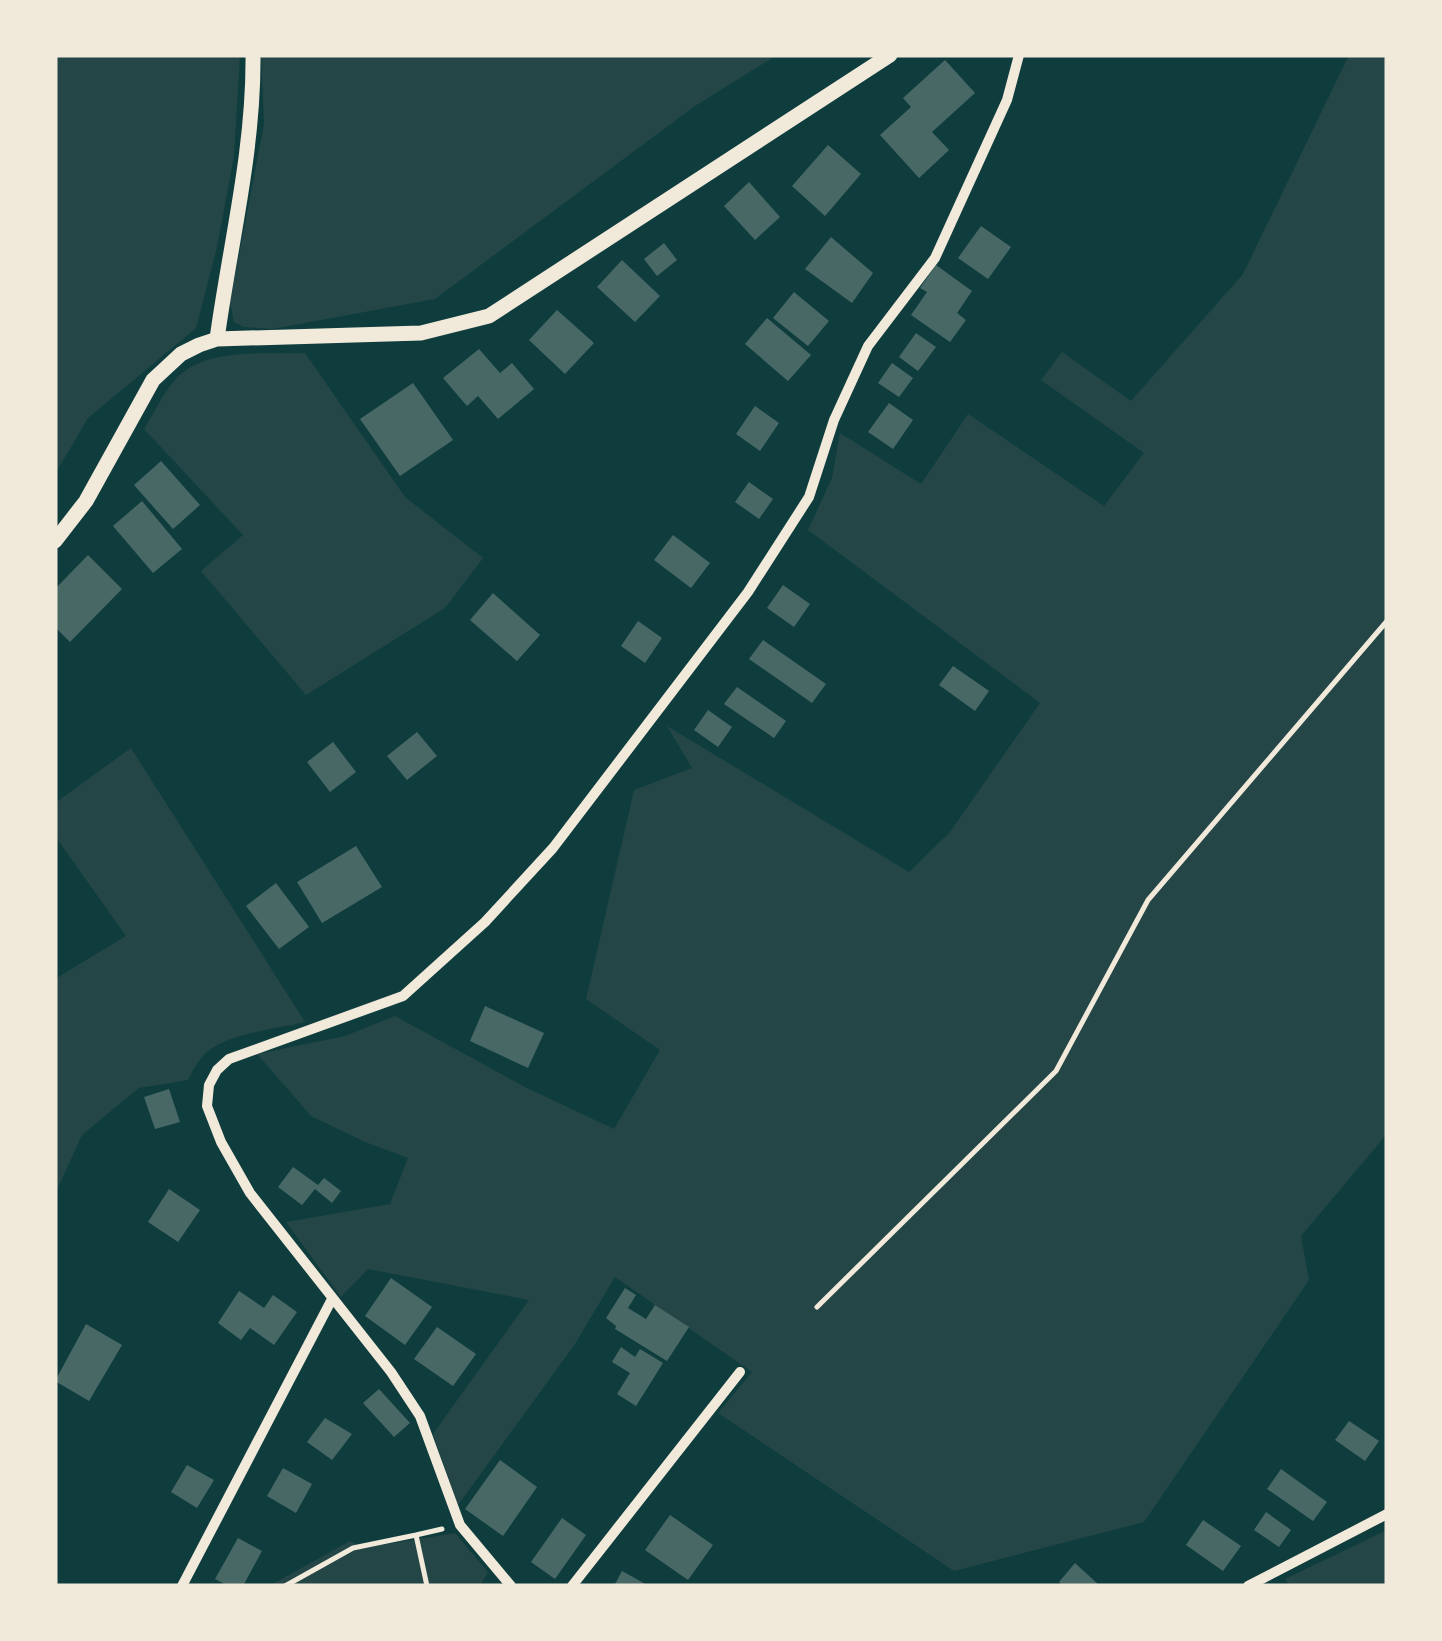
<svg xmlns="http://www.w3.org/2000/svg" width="1442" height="1641" viewBox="0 0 1442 1641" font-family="'Titillium Web',sans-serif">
<rect width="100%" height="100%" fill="#0f3d3e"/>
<path fill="#244646" d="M55 55H240L234 156 217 247 196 328 88 418 55 474Z
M261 55H777L695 106 435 299 272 329 244 327 234 322 230 302 264 124Z
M1349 55H1387V1134L1301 1236 1309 1280 1144 1522 954 1571 718 1413 752 1372 615 1277 575 1344 458 1505 433 1434 529 1300 368 1269 341 1297 286 1222 390 1204 408 1158 365 1142 311 1116 257 1054 345 1036 395 1016 527 1088 614 1129 660 1050 586 999 634 790 692 768 667 726 909 872 950 832 1040 703 808 530 832 478 840 433 921 484 968 414 1104 506 1144 453 1041 380 1062 352 1131 401 1243 274Z
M305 353 405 497 483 558 445 608 306 695 201 571 243 535 144 429C154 413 162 395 174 381 204 346 263 355 305 353Z
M131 748 305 1022C276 1029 238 1032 212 1048 201 1055 194 1068 188 1080L139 1088 82 1135 55 1194V979L126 936 55 836V803Z
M1387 1530V1586H1290L1285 1579Z
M455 1533 488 1572 480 1586H269L350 1541 363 1548Z"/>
<path fill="#486865" d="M945 60 975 93 932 132 949 150 919 178 880 135 911 107 903 98Z
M828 145 861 174 825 216 792 186Z
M749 182 780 217 755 240 724 206Z
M981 226 1011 247 988 279 958 258Z
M831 237 873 273 852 303 805 269Z
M664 243 677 260 657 276 644 259Z
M622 260 660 296 635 322 597 287Z
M936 265 972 291 957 313 966 320 950 342 911 315 927 292 920 288Z
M794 292 829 321 808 346 773 318Z
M557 310 594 343 565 374 529 340Z
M767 318 811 355 788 381 745 344Z
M916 333 936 347 918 371 899 357Z
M479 349 500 373 512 363 534 389 498 419 478 396 467 406 443 378Z
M892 363 913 378 899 397 878 383Z
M413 383 453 440 400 476 360 419Z
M889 403 913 420 893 449 868 432Z
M755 406 779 423 760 451 736 434Z
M161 461 200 505 173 529 134 485Z
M749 482 773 499 759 519 735 502Z
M142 501 182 549 153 573 113 526Z
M673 535 710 563 691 588 654 560Z
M88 555 122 589 70 642 55 627V589Z
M783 585 810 604 794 627 767 608Z
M493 593 540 635 517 661 470 620Z
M638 621 662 638 645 663 621 646Z
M763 640 826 684 812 703 749 659Z
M953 666 989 691 975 711 939 685Z
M737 687 786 721 774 738 724 704Z
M708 710 732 727 718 747 694 730Z
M417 732 437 756 407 780 387 756Z
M333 742 356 772 330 792 307 762Z
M356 846 382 887 322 923 297 882Z
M276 883 309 927 279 949 246 906Z
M485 1006 544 1033 528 1068 470 1041Z
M169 1089 180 1122 155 1129 144 1097Z
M293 1167 318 1185 324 1178 341 1191 332 1203 315 1189 302 1205 278 1187Z
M169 1189 200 1210 178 1242 148 1222Z
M391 1278 432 1307 405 1345 365 1316Z
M625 1288 636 1295 628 1308 646 1319 655 1305 689 1327 667 1361 615 1329 616 1326 606 1318Z
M239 1291 264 1308 273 1295 297 1312 274 1345 250 1328 241 1340 218 1323Z
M86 1324 122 1345 89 1401 55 1381Z
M437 1327 476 1354 453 1386 414 1359Z
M621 1347 635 1357 640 1349 663 1363 636 1406 617 1394 630 1373 612 1362Z
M379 1389 410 1423 394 1437 363 1403Z
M325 1418 352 1434 332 1460 307 1442Z
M1349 1421 1379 1441 1365 1461 1335 1440Z
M500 1460 537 1487 503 1536 465 1509Z
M187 1465 214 1480 197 1508 171 1492Z
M283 1468 312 1484 296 1513 267 1496Z
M1281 1469 1327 1502 1313 1521 1267 1489Z
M1266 1512 1291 1530 1279 1547 1254 1530Z
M670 1515 713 1545 688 1580 645 1550Z
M562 1518 586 1535 555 1579 531 1562Z
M1203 1520 1241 1546 1223 1571 1186 1545Z
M238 1538 262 1551 243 1586H228L215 1579Z
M1075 1563 1100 1586H1063L1059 1582Z
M622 1571 649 1586H614Z"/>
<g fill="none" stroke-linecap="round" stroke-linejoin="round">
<path stroke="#f1e9da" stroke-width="5" d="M817 1307 1056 1071 1148 900 1387 621
M285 1586 353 1548 416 1535
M427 1586 416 1535 442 1529"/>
<path stroke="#f1e9da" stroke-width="10" d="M182 1586 332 1299
M511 1586 460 1525 420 1416 391 1372 250 1193 221 1142 207 1106 209 1085 217 1070 229 1059 403 996 485 922 553 848 748 592 809 497 834 420 868 346 935 258 1007 100 1019 55
M572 1586 740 1372
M1248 1586 1387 1514"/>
<path stroke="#f1e9da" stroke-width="15" d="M217 339C230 244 254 151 253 55
M55 541 86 501 153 380 181 354 199 345 217 339 421 333 489 316 890 55"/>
</g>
<rect width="1442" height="1641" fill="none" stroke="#f1e9da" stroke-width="115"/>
</svg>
